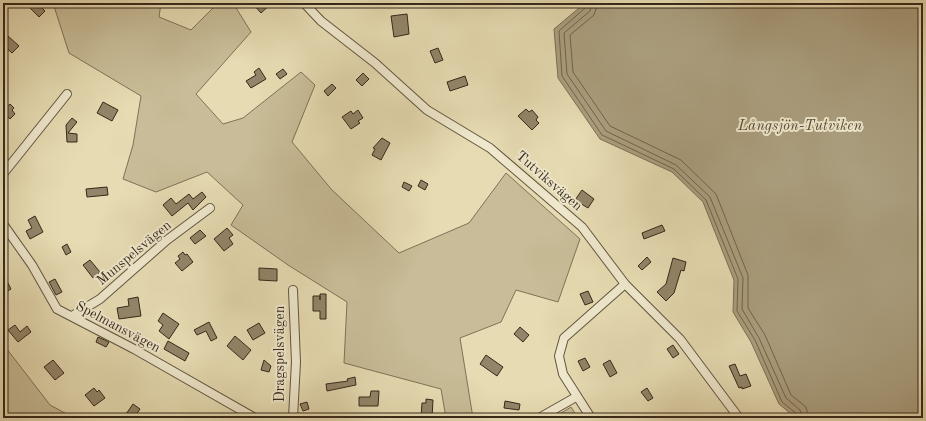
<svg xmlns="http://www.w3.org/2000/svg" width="926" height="421" viewBox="0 0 926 421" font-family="'Old Standard TT',serif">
<rect width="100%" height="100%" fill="#e6dbb2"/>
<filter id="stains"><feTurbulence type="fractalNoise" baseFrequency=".005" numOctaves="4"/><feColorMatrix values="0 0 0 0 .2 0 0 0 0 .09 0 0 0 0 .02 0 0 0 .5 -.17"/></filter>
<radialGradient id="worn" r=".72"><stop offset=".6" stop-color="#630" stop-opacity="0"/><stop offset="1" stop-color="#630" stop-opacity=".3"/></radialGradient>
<path fill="#c8bd98" stroke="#7f7259" d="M53 3H161L159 17 191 30 218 3H233L251 32 196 94 223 124 243 118 301 72 315 85 292 142 332 190 399 253 469 223 506 173 580 239 558 302 516 290 501 322 460 338 473 418H446L441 389 344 363 347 302 288 265 231 225 243 205 207 172 156 192 123 179 133 145 141 96 69 53Z
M3 344 50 405 74 418H3Z
M571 407 578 418H553Z"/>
<path fill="#aa9e7e" stroke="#7c6f56" d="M585 3H923V418H796L779 404 751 342 733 312 734 280 703 202 672 172 600 139 558 78 554 29Z"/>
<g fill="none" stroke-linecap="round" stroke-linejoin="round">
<path stroke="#70634c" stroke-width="1" d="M587 3 585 8 559 31 562 76 602 135 674 169 706 200 738 279 737 311 755 340 782 402 797 414 798 418
M592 3 590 11 564 33 567 74 606 131 676 165 710 197 743 278 742 309 759 338 786 398 800 410 803 418
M598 3 594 15 570 35 573 72 610 126 681 160 716 194 748 275V308L765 335 791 395 806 407 809 418"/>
</g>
<path fill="#928569" stroke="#36281a" d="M34 3H37L45 11 39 17 30 8Z
M252 3H272L261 13Z
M407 14 409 34 394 37 391 16Z
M8 36 19 46 12 53 3 45V42Z
M438 48 443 60 435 63 430 51Z
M259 68 266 79 251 88 246 81 256 75 254 72Z
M283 69 287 74 280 79 276 74Z
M363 73 369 79 362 86 356 80Z
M465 76 468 85 450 91 447 82Z
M332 84 336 88 328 96 324 91Z
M103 102 118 110 112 121 97 113Z
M10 104 14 108 12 110 15 114 10 119 3 111Z
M526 109 529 112 532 110 538 117 536 120 539 123 532 130 518 116Z
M358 110 363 118 358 121 360 123 351 129 342 117 351 111 353 114Z
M72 118 77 122 68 133 77 134V142H67L66 125Z
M382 138 390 143 381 160 372 155 375 149 373 148Z
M421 180 428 184 425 190 418 186Z
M404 182 412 186 409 191 402 187Z
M107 187 108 195 87 197 86 189Z
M582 190 594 199 588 208 575 200Z
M202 192 206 197 193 210 188 203 172 216 163 205 171 198 176 204 189 194 193 199Z
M35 216 43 232 30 239 26 231 32 228 28 220Z
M662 225 665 231 644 239 642 233Z
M227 228 233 235 229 238 233 244 224 251 214 239Z
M200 230 206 236 195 244 190 238Z
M67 244 71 252 66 255 62 247Z
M183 252 185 255 187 254 193 262 182 271 175 263 180 259 178 256Z
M647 257 651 262 642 270 638 266Z
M673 258 686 262 684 271 681 270 674 293 666 301 657 292 666 284Z
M90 260 100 272 93 278 83 265Z
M259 268 277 269V281L259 280Z
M55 279 62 292 56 295 49 282Z
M8 283 11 289 3 294V286Z
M588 291 593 302 585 305 580 294Z
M320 294H326V319H320V311H313V296H320V300Z
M138 297 141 316 119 319 117 308 129 306 128 299Z
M163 313 179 324 169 339 159 331 163 325 158 321Z
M209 322 217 338 211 341 206 331 197 335 194 330Z
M259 323 265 333 253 340 247 330Z
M15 325 20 332 27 326 31 332 18 342 8 330Z
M520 327 529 335 523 342 514 334Z
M235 336 251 350 243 360 227 346Z
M98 337 109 342 106 347 96 342Z
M168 341 189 353 185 361 164 349Z
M673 345 679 354 673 358 667 349Z
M486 355 503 367 497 376 480 364Z
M585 358 590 367 583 371 578 361Z
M53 360 64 373 55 380 44 367Z
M264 360 271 366 269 372 261 370Z
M610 360 617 373 610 377 603 364Z
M735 364 740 376 746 374 751 386 742 389V387L739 388 729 366Z
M355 377 356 385 327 391 326 384 348 381 347 379Z
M94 388 97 392 99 390 105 398 94 406 85 395Z
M647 388 653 398 648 401 641 392Z
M371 391H379L378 406H359V397H370Z
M426 399 433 400 432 418 421 417 422 403H426Z
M505 401 520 404 519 410 504 408Z
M307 402 309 409 303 411 300 404Z
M133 404 140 409 134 418H131L126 414Z"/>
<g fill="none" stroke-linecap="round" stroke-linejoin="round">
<g stroke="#625540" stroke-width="10">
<path id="street" d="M304 3 321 21 375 63 427 110 490 148 582 227 625 284 680 339 739 418
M3 174 67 94
M3 224 32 265 57 309 134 349 255 418
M293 290 296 362 293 418
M72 316 100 299 167 240 210 208
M539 418 576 397
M591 418 563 374 559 356 564 338 625 284"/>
</g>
<use href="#street" stroke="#efe8cd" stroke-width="8"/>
</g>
<g text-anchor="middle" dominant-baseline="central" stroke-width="4" stroke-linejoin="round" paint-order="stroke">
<g font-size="14" fill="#36281a" stroke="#efe8cd">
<text transform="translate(549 181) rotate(41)">Tutviksvägen</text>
<text transform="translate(134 253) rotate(-40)">Munspelsvägen</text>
<text transform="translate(118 327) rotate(28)">Spelmansvägen</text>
<text transform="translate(280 354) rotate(-90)">Dragspelsvägen</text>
</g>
<g font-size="15" font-style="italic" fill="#594b38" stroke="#efe8cd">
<text x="800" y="126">Långsjön-Tutviken</text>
</g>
</g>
<rect width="926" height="421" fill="none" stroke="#e6dbb2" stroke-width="16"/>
<rect x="4" y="4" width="918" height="413" fill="none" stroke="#36281a" stroke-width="2"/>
<rect x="8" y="8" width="910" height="405" fill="none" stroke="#36281a"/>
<rect width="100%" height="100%" filter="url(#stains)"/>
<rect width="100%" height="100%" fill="url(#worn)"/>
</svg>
